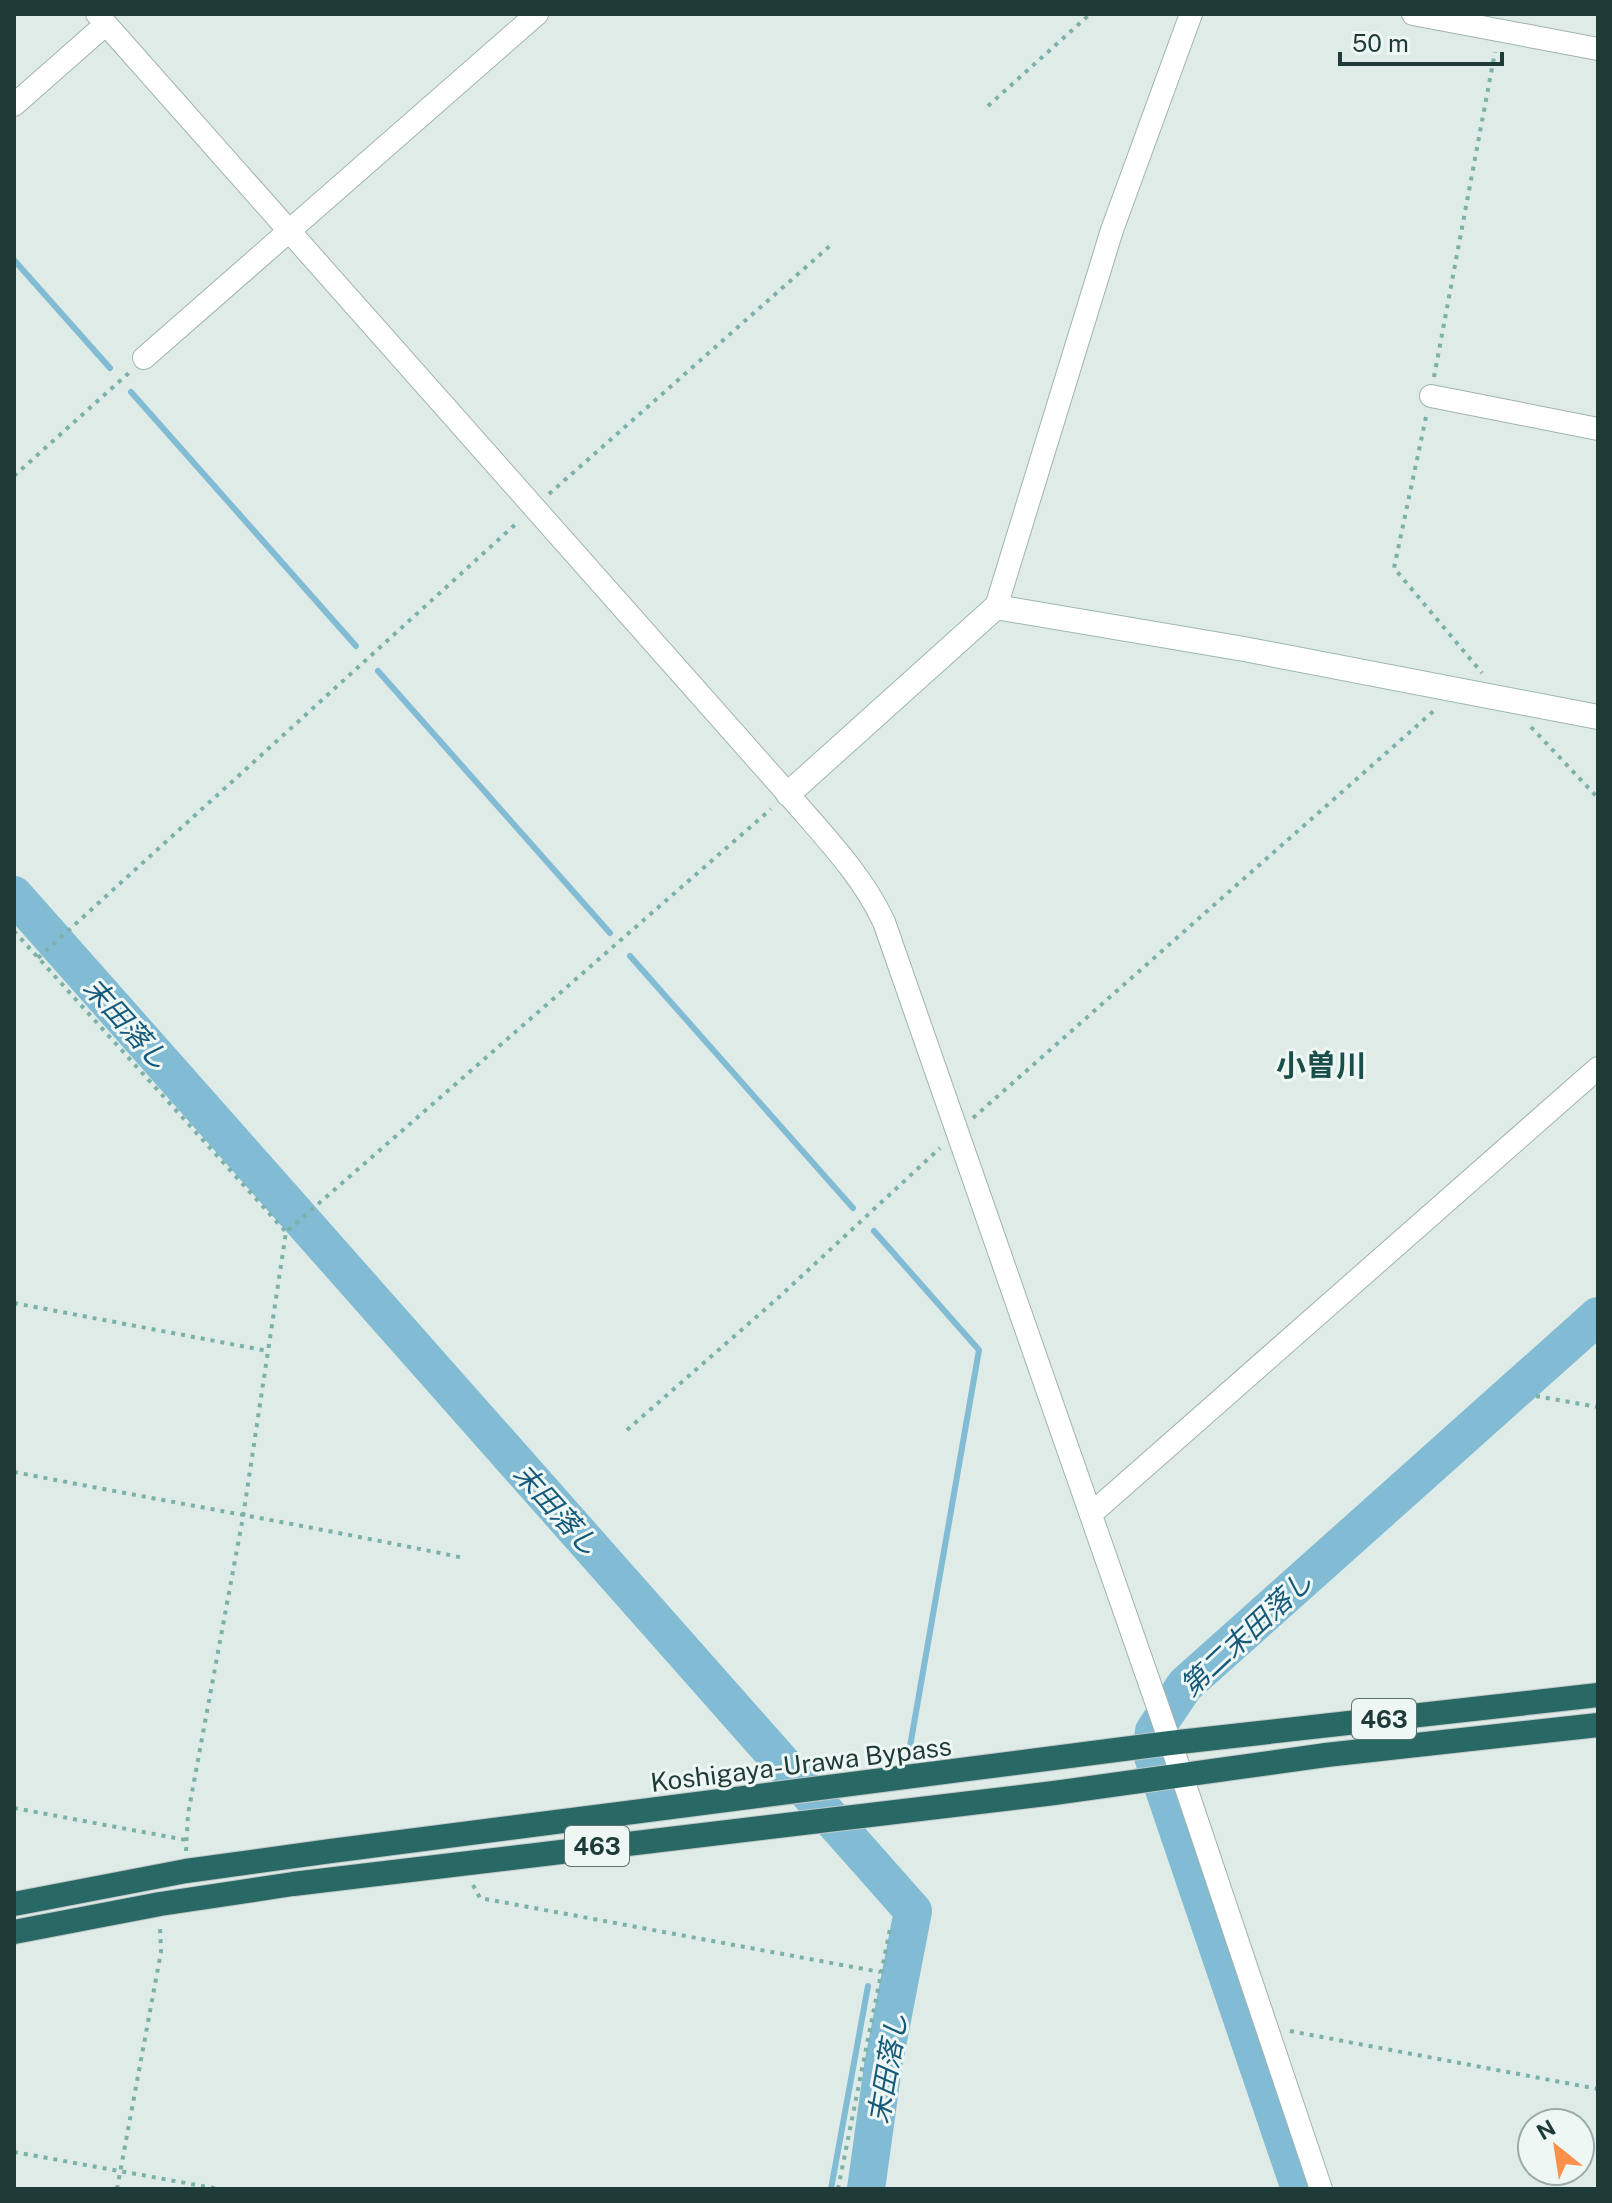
<svg xmlns="http://www.w3.org/2000/svg" width="1612" height="2203" viewBox="0 0 1612 2203" font-family="'Public Sans','Noto Sans JP',sans-serif">
<rect width="100%" height="100%" fill="#deebe7"/>
<g fill="none" stroke-linecap="round" stroke-linejoin="round">
<path stroke="#81bbd4" stroke-width="6" d="M14 260 110 368
M131 392 356 646
M378 671 610 933
M630 956 853 1208
M874 1231 979 1350 908 1758
M831 2189 868 1986"/>
<path stroke="#81bbd4" stroke-width="38" d="M14 895 913 1911 883 2066 866 2189
M1300 2189 1152 1754 1154 1731 1185 1685 1598 1316"/>
<g stroke="#a1b3af" stroke-width="24">
<path id="street" d="M97 14 788 794C823 835 861 873 884 922L1182 1776 1321 2189
M1413 14 1598 49
M14 105 106 24
M144 358 537 14
M1431 396 1598 429
M996 607 1112 230 1191 14
M1091 1514 1598 1068"/>
</g>
<g stroke="#9cb7b1" stroke-width="26">
<path id="secondary" d="M788 794 996 607 1244 649 1598 717"/>
</g>
<g stroke="#c0c8c7" stroke-width="26">
<path id="highway" d="M14 1904 186 1871 331 1851 1170 1743 1598 1695
M14 1932 160 1904 293 1884 1054 1793 1326 1755 1598 1725"/>
</g>
<path stroke="#7cb1a8" stroke-width="4" stroke-dasharray="4 6" stroke-linecap="butt" d="M988 106 1090 14
M1434 377 1495 52
M1426 417 1394 568 1482 673
M14 476 131 371
M549 494 832 244
M1531 727 1598 798
M14 931 286 1232
M38 958 519 521
M973 1118 1437 708
M14 1303 268 1351
M1536 1396 1598 1407
M627 1430 778 1298 940 1148
M14 1472C164 1501 315 1527 464 1558
M14 1808 186 1840
M186 1851 188 1814 243 1517 286 1232 771 809
M473 1885 480 1898 880 1972
M1290 2031 1598 2089
M14 2152 219 2189
M117 2189 161 1952 160 1927
M838 2189 890 1929"/>
<use href="#street" stroke="#fff" stroke-width="22"/>
<use href="#secondary" stroke="#fff" stroke-width="24"/>
<use href="#highway" stroke="#286966" stroke-width="24"/>
</g>
<g text-anchor="middle" dominant-baseline="central" stroke-width="6" stroke-linejoin="round" paint-order="stroke">
<g fill="#eef7f4" stroke="#5c7370" stroke-width="2">
<rect x="1352" y="1699" width="64" height="40" rx="6"/>
<rect x="565" y="1826" width="64" height="40" rx="6"/>
</g>
<g font-size="24" font-weight="bold" fill="#1e3b38">
<text x="1384" y="1719">463</text>
<text x="597" y="1846">463</text>
</g>
<g font-size="26" fill="#1e3b38" stroke="#eef7f4">
<text transform="translate(801 1764) rotate(-7)">Koshigaya-Urawa Bypass</text>
</g>
<g font-size="28" font-style="italic" fill="#155a7a" stroke="#eef7f4">
<text transform="translate(127 1023) rotate(48)">末田落し</text>
<text transform="translate(557 1509) rotate(48)">末田落し</text>
<text transform="translate(1246 1633) rotate(-43)">第二末田落し</text>
<text transform="translate(887 2068) rotate(-80)">末田落し</text>
</g>
<g font-size="30" font-weight="bold" fill="#194e49" stroke="#eef7f4">
<text x="1321" y="1065">小曽川</text>
</g>
</g>
<rect width="1612" height="2203" fill="none" stroke="#1e3b38" stroke-width="32"/>
<g transform="translate(1556 2147) rotate(330)"><circle r="38" fill="#eef7f4" stroke="#9baca9" stroke-width="2"/>
<path d="M0-6L14 30L0 20L-14 30Z" fill="#fb914b"/>
<text y="-12" font-size="22" font-weight="bold" text-anchor="middle" fill="#1e3b38">N</text>
</g>
<path d="M1340 52v12h162v-12" fill="none" stroke="#1e3b38" stroke-width="4"/>
<text x="1352" y="52" font-size="24" fill="#1e3b38" stroke="#eef7f4" stroke-width="6" paint-order="stroke">50 m</text>
</svg>
